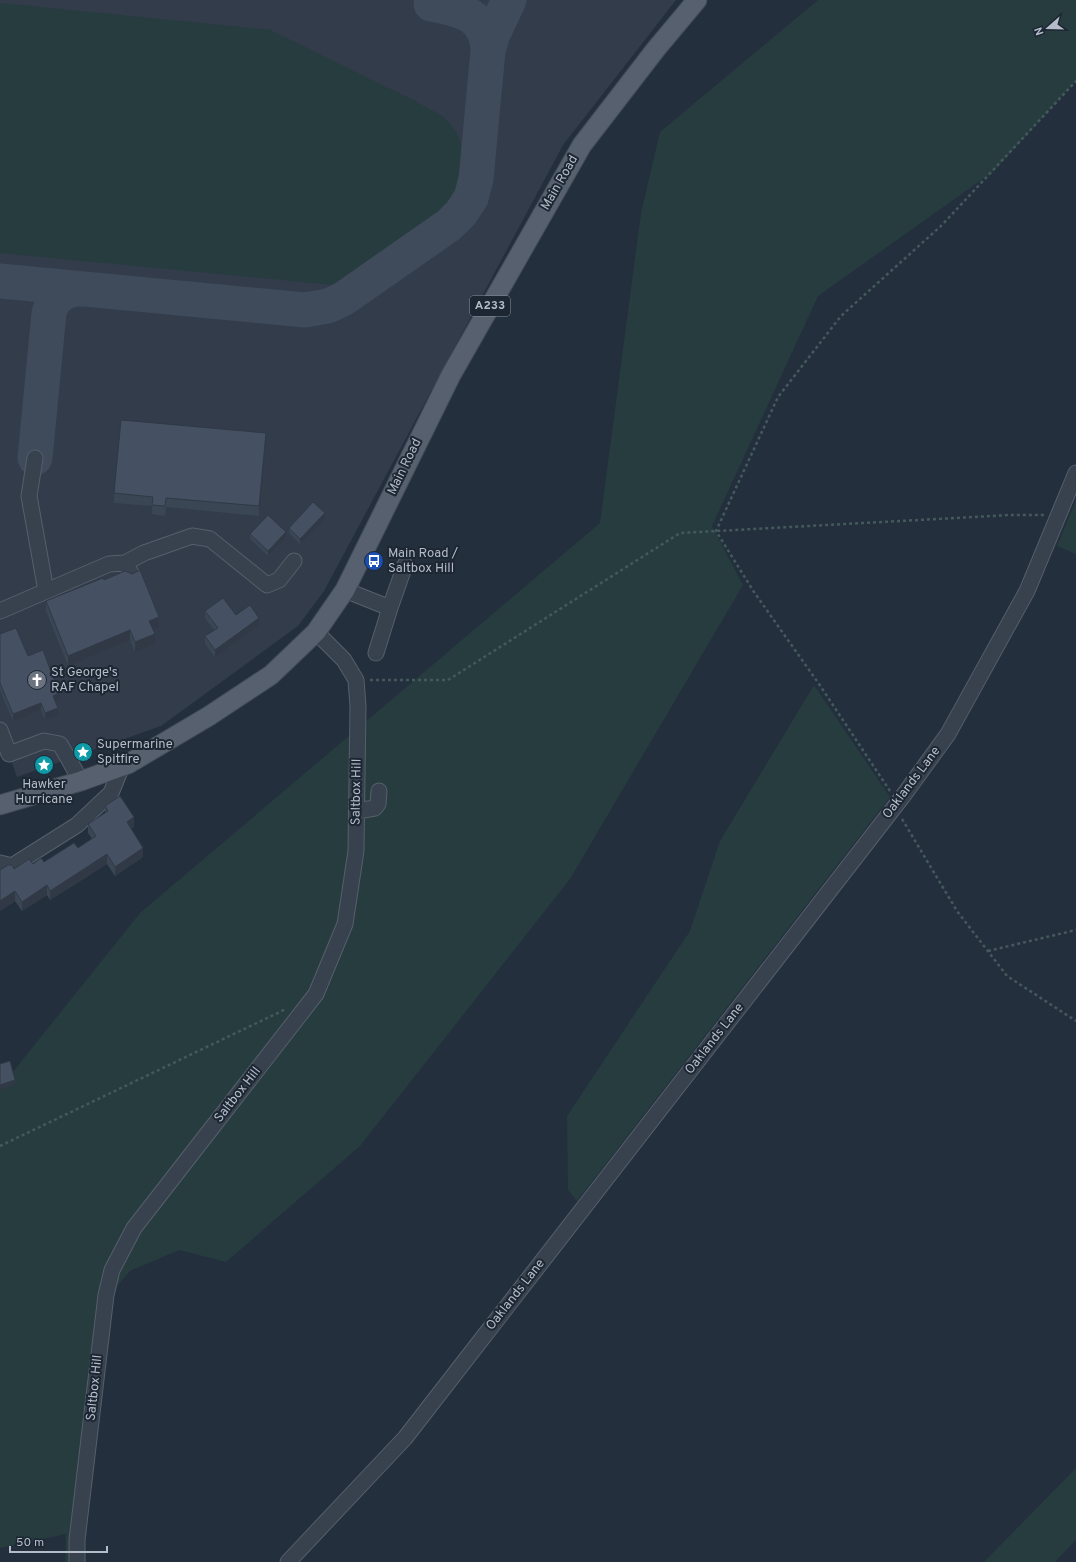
<svg xmlns="http://www.w3.org/2000/svg" width="1076" height="1562" viewBox="0 0 1076 1562" font-family="Overpass,sans-serif">
<rect width="100%" height="100%" fill="#242f3e"/>
<path fill="#323c4b" d="M0 0H676L563 145 324 591 298 626 161 726 17 777 0 729Z"/>
<path fill="#263c3f" d="M818 0H1076V81L994 171 818 296 712 526 743 585 570 879 360 1146 226 1262 179 1250 130 1271 103 1302 74 1562H65L66 1534 0 1548V1088L140 913 600 523 641 213 660 132Z
M0 3 270 30 413 100 444 117 457 133 463 152 462 173 457 194 447 208 423 227 334 285 0 253Z
M1076 500V554L1057 546Z
M814 685 890 797 577 1201 568 1190 567 1116 690 931 720 841Z
M1076 1468V1540L1055 1562H984Z"/>
<g fill="none" stroke-linecap="round" stroke-linejoin="round">
<path stroke="#3f4a5a" stroke-width="35" d="M431 4C460 10 487 14 488 51
M0 281 305 310 328 306 343 299 449 225 461 213 471 198 476 179 488 51 493 34 509 0
M35 458 49 313C53 297 63 291 79 289"/>
<g stroke="#565f6c" stroke-width="17">
<path id="minor" d="M35 458 29 496 46 591
M125 563 144 553 192 536 210 539 267 585 279 580 294 561
M345 590 390 608 405 565
M0 611 109 564 125 563 132 575
M376 653 390 608
M0 730 9 754 44 741 60 744 81 781
M357 811 375 808 378 804 379 791
M0 863 12 866 77 825 111 793 122 766
M77 1562V1540L106 1295 112 1270 134 1228 316 994 345 924 356 851 358 706 356 680 344 660 316 632
M288 1562 405 1438 903 796 948 734 1027 591 1076 473"/>
</g>
<g stroke="#414a57" stroke-width="21">
<path id="major" d="M0 805 81 781 128 764 209 716 271 675 316 632 345 590 451 375 582 145 656 49 697 0"/>
</g>
<path stroke="#44595c" stroke-width="2.5" stroke-dasharray="3 3" stroke-linecap="butt" d="M370 680H448L680 533 1010 515H1046
M890 791 819 684 754 592 716 531 778 397 841 316 942 225 1076 81
M902 819 957 911 1007 976 1076 1021
M988 951 1076 930
M0 1146 286 1009"/>
<use href="#minor" stroke="#38414e" stroke-width="15"/>
<use href="#major" stroke="#56606e" stroke-width="19"/>
</g>
<path fill="#3b4654" d="M266 443 259 516 166 507 165 516 152 514V506L114 503V493Z
M325 518 300 544 289 533V528Z
M250 534 286 537 268 556 250 539Z
M104 580 159 627 153 629 155 644 135 652 130 640 68 666 46 611V601Z
M205 611 236 615 259 625 215 657 205 644V636L214 630 205 618Z
M0 634 28 656 59 701 56 702 58 715 45 720 41 710 13 721 0 690Z
M105 806 134 827 131 828 143 857 115 876 107 864 50 900 47 895 22 911 15 901 0 911V870L14 869 44 862 78 848 92 839 88 833V824L105 813Z"/>
<path fill="#303945" d="M266 433V443L259 516V506Z
M325 513V518L300 544V539Z
M286 532V537L268 556V551Z
M159 617V627L149 631V621Z
M259 618V625L215 657V650Z
M130 630V640L68 666V656Z
M155 634V644L135 652V642Z
M59 693V701L53 703V696Z
M41 703V710L13 721V714Z
M58 708V715L45 720V713Z
M134 817V827L127 831V822Z
M143 848V857L115 876V867Z
M107 854V864L50 900V891Z
M47 885V895L22 911V902Z
M15 891V901L0 911V901Z
M15 1080V1085L0 1090V1085Z"/>
<path fill="#455162" stroke="#303945" d="M121 420 266 433 259 506 166 498 165 506 152 505 153 497 114 493Z
M313 502 325 513 300 539 289 528Z
M268 515 286 532 268 551 250 534Z
M140 570 159 617 149 621 155 634 135 642 130 630 68 656 46 601 103 578 104 580 125 571 132 574Z
M223 598 236 615 250 605 259 618 215 650 205 636 218 628 205 611Z
M16 628 28 656 43 650 59 693 53 696 58 708 45 713 41 703 13 714 0 683V634Z
M120 796 134 817 127 822 143 848 115 867 107 854 50 891 47 885 22 902 15 891 0 901V870L8 865H12L14 869 29 859 33 864 41 858 44 862 74 843 78 848 96 836 88 824 108 811 105 806Z
M10 1061 15 1080 0 1085V1064Z"/>
<defs>
<g id="bus-disc" transform="scale(1)"><circle r="9.5" fill="#1a4fb4" stroke="#1d2633"/><path d="M-5-6H5V4H4V6H2V4H-2V6H-4V4H-5ZM-3.5-4V0h7V-4ZM-3.5 1.2v1.5H-2V1.2ZM2 1.2v1.5H3.5V1.2Z" fill="#fff"/></g>
<g id="church-disc" transform="scale(1)"><circle r="9.5" fill="#6b7280" stroke="#1d2633"/><path d="M-1.2-6h2.4v3.5h3.3v2.4h-3.3V6h-2.4V-.1h-3.3v-2.4h3.3Z" fill="#fff"/></g>
<g id="sight-disc" transform="scale(1)"><circle r="9.5" fill="#0f9aa8" stroke="#1d2633"/><path d="M0-6L1.8-2.2L6-1.7L2.9 1.2L3.7 5.4L0 3.3L-3.7 5.4L-2.9 1.2L-6-1.7L-1.8-2.2Z" fill="#fff"/></g>
</defs>
<g fill-rule="evenodd">
<use href="#bus-disc" x="374" y="561"/>
<use href="#church-disc" x="37" y="680"/>
<use href="#sight-disc" x="83" y="752"/>
<use href="#sight-disc" x="44" y="765"/>
</g>
<g text-anchor="middle" dominant-baseline="central" stroke-width="4" stroke-linejoin="round" paint-order="stroke">
<rect fill="#1d2633" stroke="#878f9c" stroke-width="1" x="470" y="296" width="40" height="20" rx="3"/>
<g font-size="12" font-weight="bold" fill="#b4bcc9">
<text x="490" y="306">A233</text>
</g>
<g font-size="13" fill="#b4bcc9" stroke="#1d2633">
<text transform="translate(560 183) rotate(-60)">Main Road</text>
<text transform="translate(405 467) rotate(-64)">Main Road</text>
<text transform="translate(912 783) rotate(-53)">Oaklands Lane</text>
<text transform="translate(357 792) rotate(-89)">Saltbox Hill</text>
<text transform="translate(715 1039) rotate(-52)">Oaklands Lane</text>
<text transform="translate(238 1095) rotate(-52)">Saltbox Hill</text>
<text transform="translate(516 1295) rotate(-52)">Oaklands Lane</text>
<text transform="translate(95 1388) rotate(-84)">Saltbox Hill</text>
</g>
<g font-size="13" fill="#b4bcc9" stroke="#1d2633" text-anchor="start">
<text x="388" y="554">Main Road /<tspan x="388" dy="15">Saltbox Hill</tspan></text>
<text x="51" y="673">St George's<tspan x="51" dy="15">RAF Chapel</tspan></text>
<text x="97" y="745">Supermarine<tspan x="97" dy="15">Spitfire</tspan></text>
<text x="44" y="785" text-anchor="middle">Hawker<tspan x="44" dy="15">Hurricane</tspan></text>
</g>
</g>
<g transform="translate(1048 28) rotate(250)" stroke="#1d2633" stroke-width="3" paint-order="stroke">
<path d="M0-3L7 15L0 10L-7 15Z" fill="#b4bcc9"/>
<text y="-6" font-size="11" font-weight="bold" text-anchor="middle" fill="#b4bcc9">N</text>
</g>
<path d="M10 1546v6h97v-6" fill="none" stroke="#b4bcc9" stroke-width="2"/>
<text x="16" y="1546" font-size="12" fill="#b4bcc9" stroke="#1d2633" stroke-width="3" paint-order="stroke">50 m</text>
</svg>
